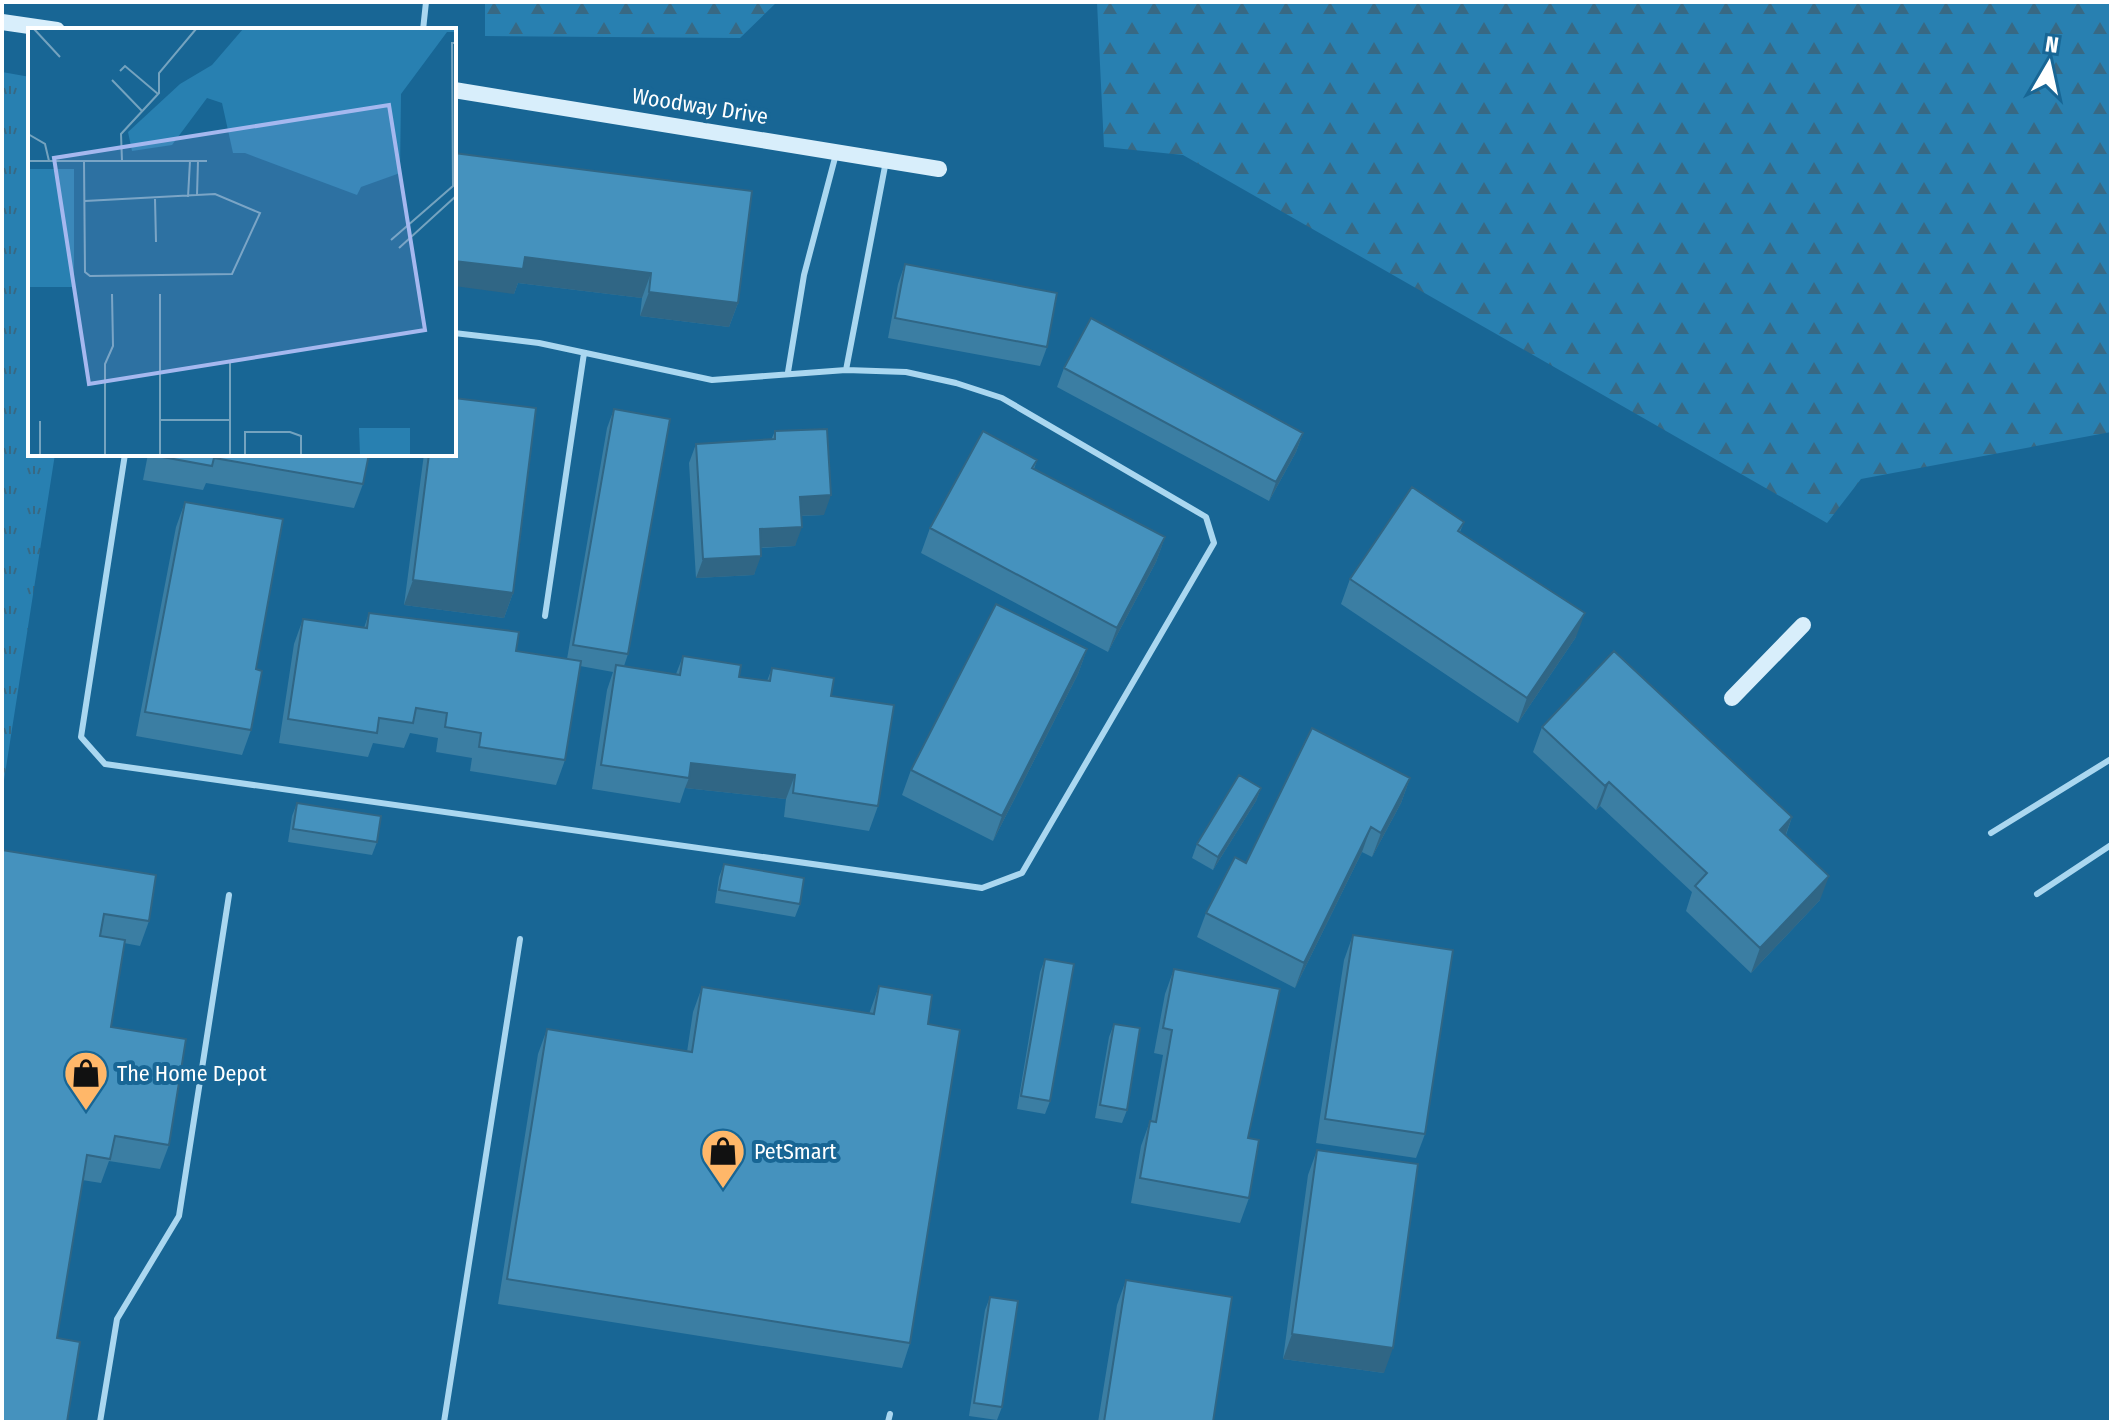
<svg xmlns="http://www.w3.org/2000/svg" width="2113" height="1424" viewBox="0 0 2113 1424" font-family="'Fira Sans Condensed',sans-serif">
<defs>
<pattern id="grass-tufts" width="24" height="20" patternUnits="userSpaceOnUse" patternTransform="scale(2)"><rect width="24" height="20" fill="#2880b1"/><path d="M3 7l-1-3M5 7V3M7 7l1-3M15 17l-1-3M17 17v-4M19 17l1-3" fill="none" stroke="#386984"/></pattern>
<pattern id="forest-firs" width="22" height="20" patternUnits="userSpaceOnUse" patternTransform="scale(2)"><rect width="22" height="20" fill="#2880b1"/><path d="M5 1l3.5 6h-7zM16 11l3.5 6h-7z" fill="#386984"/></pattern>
</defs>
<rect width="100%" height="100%" fill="#186695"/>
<path fill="url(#grass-tufts)" d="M2 72 30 77V454H55L2 793Z"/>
<path fill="url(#forest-firs)" d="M485 2H777L740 38 485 36Z
M1097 2H2111V432L1861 479 1827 523 1183 155 1104 147Z"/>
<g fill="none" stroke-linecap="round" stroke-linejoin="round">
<path stroke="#aad7f0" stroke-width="6" d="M423 30 426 2
M846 370 886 161
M788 372 804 275 836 154
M125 454 81 737 105 764 982 888 1022 873 1214 543 1206 517 1002 398 956 383 906 372 846 370 712 380 539 343 454 333
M545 616 584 353
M1991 833 2111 759
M2037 894 2111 845
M100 1422 117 1319 179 1216 229 895
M444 1422 520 939
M888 1422 890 1414"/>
<path stroke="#d8eefb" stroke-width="16" d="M2 22 57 30
M454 90 939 169
M1732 698 1803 625"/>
</g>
<path fill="#3b7ea3" d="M454 153 738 303 729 327 640 316 642 298 518 283 514 294Z
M905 264 1047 347 1040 366 888 338 898 284Z
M1064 368 1303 433 1296 452 1269 501 1057 387Z
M614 409 628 654 624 666 676 674 683 656 739 677 767 681 772 668 831 696 878 806 869 831 784 817 786 799 685 788 680 803 592 789 607 690 613 672 580 666 565 760 556 785 470 771 472 758 436 752 438 738 410 733 404 748 373 743 368 757 279 743 294 644 303 619 364 628 369 613 516 651 567 659 607 428Z
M775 431 824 515 801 516 795 546 761 548 754 575 696 578 689 463 696 444 771 440Z
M148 454H369L363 484 354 508 206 483 203 490 143 480Z
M424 454H454L513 593 504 618 404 605Z
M1037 460 1034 469 1165 537 1156 562 1108 652 921 553 930 528Z
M185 502 256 669 251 730 242 755 136 736 176 527Z
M1464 522 1460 532 1576 637 1518 723 1341 604 1350 579Z
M1087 649 1078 674 993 841 902 795 911 770Z
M1542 727 1792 817 1786 835 1820 900 1751 973 1686 911 1692 892 1600 806 1596 810 1533 752Z
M1410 778 1401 803 1372 857 1362 852 1295 988 1197 937 1206 913 1246 863Z
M1261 788 1256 801 1213 870 1192 858 1197 844Z
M297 803 377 842 372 855 288 842 292 816Z
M2 850 149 921 140 946 124 943 111 1027 169 1145 160 1169 109 1161 101 1183 82 1180 57 1338Z
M724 864 800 904 795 917 715 903 719 877Z
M1353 935 1425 1134 1416 1158 1316 1143 1344 960Z
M1045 959 1050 1101 1045 1114 1017 1109 1040 972Z
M1174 969 1248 1138 1249 1198 1240 1223 1131 1203 1141 1146 1150 1121 1151 1122 1163 1055 1154 1053 1165 994Z
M879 986 928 1024 910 1343 902 1368 498 1304 538 1054 547 1029 687 1052 693 1012 702 987 869 1014Z
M1114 1024 1127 1110 1122 1123 1095 1118 1109 1037Z
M1317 1150 1384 1373 1283 1359 1308 1175Z
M1126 1280 1213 1422H1098L1117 1305Z
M990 1297 1002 1407 997 1420 969 1416 985 1310Z"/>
<path fill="#306685" d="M525 257 651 273 642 298 518 283 514 294 454 286V261Z
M649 292 738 303 729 327 640 316Z
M1303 433 1296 452 1269 501 1276 482Z
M831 495 824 515 793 516 800 497Z
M802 527 795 546 753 548 760 529Z
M1165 537 1156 562 1108 652 1117 628Z
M761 556 754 575 696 578 703 559Z
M413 580 513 593 504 618 404 605Z
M1585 613 1576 637 1518 723 1527 698Z
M1087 649 1078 674 993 841 1002 816Z
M691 763 795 775 786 799 685 788 689 778Z
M1410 778 1401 803 1372 857 1381 833Z
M1609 782 1600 806 1596 810 1605 786Z
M1261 788 1256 801 1213 870 1218 857Z
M1792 817 1783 842 1780 830Z
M1371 827 1362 852 1295 988 1304 963Z
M1829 876 1820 900 1751 973 1760 948Z
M1292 1334 1393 1348 1384 1373 1283 1359Z"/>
<path fill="#4592be" stroke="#306685" stroke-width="2" d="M454 153 752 191 738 303 649 292 651 273 525 257 523 269 454 261Z
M905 264 1057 293 1047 347 895 318Z
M1091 318 1303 433 1276 482 1064 368Z
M454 398 536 408 513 593 413 580 429 454H454Z
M614 409 670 419 628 654 573 645Z
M827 429 831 495 800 497 802 527 760 529 761 556 703 559 696 444 775 439V431Z
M983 431 1037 460 1032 468 1165 537 1117 628 930 528Z
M153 454H369L363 484 214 458 212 466 152 455Z
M1412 487 1464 522 1458 531 1585 613 1527 698 1350 579Z
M185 502 283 519 256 669 262 671 251 730 145 712Z
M996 604 1087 649 1002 816 911 770Z
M369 613 519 632 516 651 581 661 565 760 479 747 481 733 445 727 447 713 416 708 413 723 379 718 377 733 288 719 303 619 367 628Z
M1614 651 1792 817 1780 830 1829 876 1760 948 1695 886 1707 873 1609 782 1605 786 1542 727Z
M683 656 741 665 739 677 770 681 772 668 834 678 831 696 894 705 878 806 793 793 795 775 691 763 689 778 601 765 616 665 680 675Z
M1312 728 1410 778 1381 833 1371 827 1304 963 1206 913 1235 857 1246 863Z
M1239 775 1261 788 1218 857 1197 844Z
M297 803 381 816 377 842 293 829Z
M2 850 156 875 149 921 104 914 100 936 125 940 111 1027 186 1039 169 1145 115 1136 110 1159 87 1155 57 1338 80 1342 67 1422H2Z
M724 864 804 878 800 904 719 890Z
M1353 935 1453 950 1425 1134 1325 1119Z
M1045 959 1074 964 1050 1101 1021 1096Z
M1174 969 1280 989 1248 1138 1259 1140 1249 1198 1140 1178 1150 1121 1156 1122 1172 1030 1163 1028Z
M879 986 932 995 928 1024 960 1030 910 1343 507 1279 547 1029 692 1052 702 987 874 1014Z
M1114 1024 1140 1028 1127 1110 1100 1105Z
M1317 1150 1418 1164 1393 1348 1292 1334Z
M1126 1280 1232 1297 1213 1422H1104Z
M990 1297 1018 1301 1002 1407 974 1403Z"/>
<defs>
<g id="shop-pin" transform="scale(2.3)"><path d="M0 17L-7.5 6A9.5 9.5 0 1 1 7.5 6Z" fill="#ffb769" stroke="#186695"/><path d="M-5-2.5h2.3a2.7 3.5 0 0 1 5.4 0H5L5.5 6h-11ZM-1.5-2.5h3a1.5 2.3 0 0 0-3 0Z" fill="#111"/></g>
</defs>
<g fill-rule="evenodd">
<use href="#shop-pin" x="86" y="1073"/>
<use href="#shop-pin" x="723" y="1151"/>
</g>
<g text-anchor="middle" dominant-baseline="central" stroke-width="8" stroke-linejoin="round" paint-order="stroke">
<g font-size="22" fill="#fff" stroke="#186695">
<text transform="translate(700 106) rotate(9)">Woodway Drive</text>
</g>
<g font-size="22" fill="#fff" stroke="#186695" text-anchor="start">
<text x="117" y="1073">The Home Depot</text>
<text x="754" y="1151">PetSmart</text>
</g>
</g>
<g transform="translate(28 28)">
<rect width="428" height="428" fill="#186695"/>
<path d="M0 141H46V259H0ZM331 400H382V427H332Z" fill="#2880b1"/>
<path d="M215 1H428V4H419L373 66 372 145 333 159 329 167 217 125H205L194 75 179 70 144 117 104 123 100 104 152 56 184 37Z" fill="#2880b1"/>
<path fill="none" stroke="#74a3bf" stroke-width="2" d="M6 1 32 29M92 43 97 38 130 66M84 52 114 83M0 106 17 116 21 133M0 133H179M56 133 57 244 62 248 204 246 232 185 187 166 57 173M94 133 93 106 131 65V45L168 1M169 167 170 133M160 169 162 133M127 171 128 214M363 212 425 158 424 15H428M371 220 428 168M132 266V427M202 332V427M132 392H202M12 393V427M77 427V336L85 318 84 266M217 427V404H262L273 408V427"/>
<path fill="#a5b8ef" fill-opacity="0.15" stroke="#a5b8ef" stroke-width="4" d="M361 77 397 302 61 356 26 130Z"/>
<rect width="428" height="428" fill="none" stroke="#fff" stroke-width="4"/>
</g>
<rect width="2113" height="1424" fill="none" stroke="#ffffff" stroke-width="8"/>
<g transform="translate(2049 64) rotate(9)" stroke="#186695" stroke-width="6" paint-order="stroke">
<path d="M0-6L14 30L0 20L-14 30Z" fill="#ffffff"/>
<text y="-12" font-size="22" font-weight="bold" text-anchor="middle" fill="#ffffff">N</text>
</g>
</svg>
